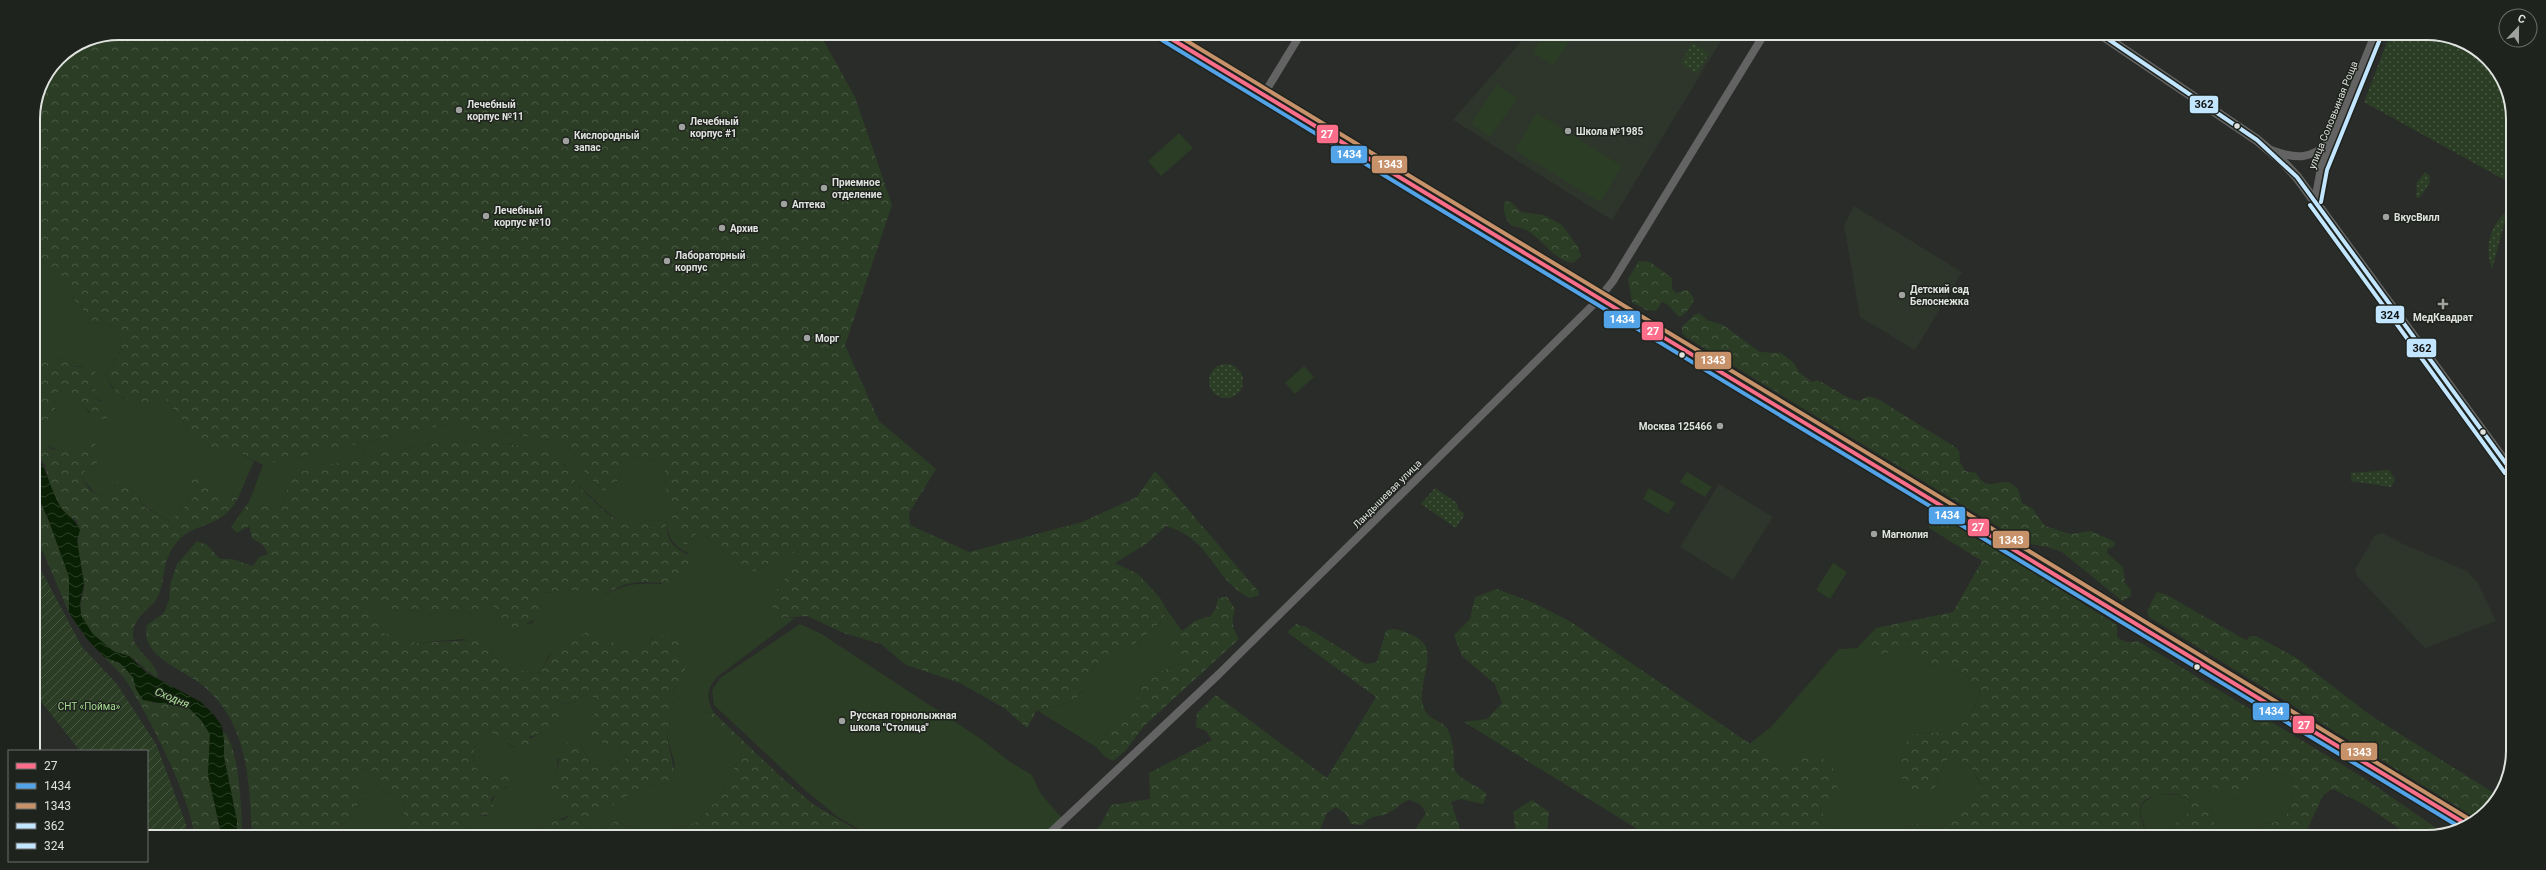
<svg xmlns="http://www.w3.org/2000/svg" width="2546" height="870" viewBox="0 0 2546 870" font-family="Roboto,sans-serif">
<defs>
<pattern id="forest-crowns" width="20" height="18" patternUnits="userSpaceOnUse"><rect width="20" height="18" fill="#2b3d25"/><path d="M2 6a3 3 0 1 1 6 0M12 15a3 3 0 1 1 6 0" fill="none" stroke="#495944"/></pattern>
<pattern id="park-dots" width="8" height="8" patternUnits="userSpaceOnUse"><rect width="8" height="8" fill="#2b3d25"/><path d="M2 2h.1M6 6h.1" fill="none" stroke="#495944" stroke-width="1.8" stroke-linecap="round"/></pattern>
<pattern id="garden-furrows" width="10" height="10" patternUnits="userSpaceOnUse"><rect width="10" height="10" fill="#2b3d25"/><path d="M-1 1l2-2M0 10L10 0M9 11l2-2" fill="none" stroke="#495944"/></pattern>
<pattern id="water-waves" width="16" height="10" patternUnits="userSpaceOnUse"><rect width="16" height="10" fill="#092004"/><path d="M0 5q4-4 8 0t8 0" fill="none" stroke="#2c4028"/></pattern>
</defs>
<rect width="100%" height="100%" fill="#2a2c29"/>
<path fill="#2e362c" d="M1526 36H1724L1612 220 1453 120Z
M1854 206 1962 272 1915 350 1860 317 1844 225Z
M1719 484 1773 517 1733 580 1680 547Z
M2383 533 2403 544 2467 571 2478 583 2496 621 2425 648 2358 577 2355 570 2375 535Z"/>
<path fill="#2b3d25" d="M1543 36H1572L1554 65 1533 53Z
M1497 85 1517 98 1490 137 1471 124Z
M1537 113 1622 166 1600 202 1515 150Z
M1179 133 1193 148 1161 176 1148 161Z
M33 249 94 323 114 326C128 348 119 354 106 373L111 387 125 399 165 398 183 421 189 433 210 447 237 451 254 461 238 498 216 489 200 475 193 488V499C184 506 179 515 168 521L142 504 138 494 120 482 109 494 97 495 83 480 85 469 96 465 80 445 72 453C56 451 46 447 37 433L38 423 58 416 54 405 55 394 65 389 75 395 89 413 102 401 93 398 89 392 100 388 82 366H71L63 359 33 353Z
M1304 366 1314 377 1295 394 1285 383Z
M447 424 551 440 573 451 584 471 603 491 616 484 623 468 635 456 664 463 666 484 686 546 699 531 736 560 742 571H755L799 550 796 565 772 597 781 618H795L717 677C706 691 706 698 714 713L698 712C710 728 728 738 742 753L719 797 699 821 661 834H645L615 821 602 833H586L591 822 617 802 646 786 668 783 675 765 666 733 670 724 673 691 685 675V664L679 656 653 638 637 652 626 651 587 631 579 638 550 654 540 673 506 668 491 653 464 639 416 643 381 632V621L364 606 375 602 394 611 405 607 427 614 450 610 473 614 482 606 492 604 503 624 513 631 522 625 533 623 542 593 576 590 597 599C622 585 632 582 661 584L688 553C672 546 669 537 665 521L644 520 636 528 625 526 600 506 572 478 564 464 511 444 448 441 364 456 287 480C288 493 286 502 277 511L257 502H249L263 465Z
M1687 472 1712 487 1705 497 1680 482Z
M1649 488 1675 503 1668 514 1643 499Z
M1833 563 1847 572 1830 599 1816 590Z
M1165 607 1183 632 1173 635 1183 663 1143 678 1137 700 1101 738 1096 747 1038 711 1069 702 1078 697 1094 666 1141 640 1164 618Z
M800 624 820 633 981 739 1010 762 1032 775 1041 794 1062 818 1044 834H867L838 817 805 790 714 705 712 690 720 678Z
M1876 628 1869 656 1879 659 1887 653 1908 646 1923 663 1964 673 1981 691C1967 730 1953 733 1913 734L1934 791 1940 772 1951 754 1971 767 1981 786 1965 801 1954 819 1935 830 1915 823 1896 836H1845L1828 823 1818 804 1784 767 1748 745 1771 727 1839 649 1857 648Z
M583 695 594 697 604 704 589 720V732L597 740 629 757C619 765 610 764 600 770L591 764 580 745 557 759 558 770 549 790 555 799 573 813C563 820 554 819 542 823L539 833H469L464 819 475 816H486L497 791 508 787 498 772 488 777C466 767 472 749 484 732L496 733 514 748C539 731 551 736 554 700 567 705 573 705 583 695Z
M366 768 378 787 386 794 397 793 405 802C405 813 400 822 403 833H369L359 830 350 833H336L340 826 349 820C353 810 360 803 364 793L357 774Z
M2270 771 2292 778C2295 803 2292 824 2261 824L2253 831 2252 837H2202L2210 832 2212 812 2205 805 2201 795 2208 786 2218 789 2237 800C2250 791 2257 779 2270 771Z
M2157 794 2182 795 2191 802 2188 813C2178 819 2173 824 2171 837L2145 836C2147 816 2127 809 2157 794Z"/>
<path fill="url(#forest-crowns)" d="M119 33 820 34 855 97 892 205 845 345 879 421 936 469 909 513 910 525 969 552 1082 522 1137 497 1155 471 1258 591 1259 595 1250 598C1212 579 1213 540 1166 526L1146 544 1115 563 1138 574 1160 598 1165 607 1164 618 1141 640 1094 666 1078 697 1069 702 1036 711 1027 728 1004 708 960 683 906 665 881 644 844 633 807 616 781 618 773 612 772 597 795 565 799 550 755 571H742L736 560 699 531 685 547 668 508 664 463 635 456 623 468 616 484 603 491 584 471 573 451 551 440 447 424 263 465 237 451 210 447 189 433 183 421 165 398 146 407C124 399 114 396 106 373 119 355 128 348 114 326L94 323 33 249V114L40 86 58 58 86 39Z
M1510 201 1521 212 1544 215 1562 225 1578 247 1581 256 1573 263C1547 259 1539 228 1512 226 1505 220 1503 210 1504 202Z
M1639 261 1650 262 1672 278V289L1676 293 1688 290 1694 298C1692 306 1686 314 1679 317L1667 304 1662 302 1656 311 1646 310 1632 302 1628 279Z
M1699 313 1707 320 1723 325 1760 352 1781 353 1794 363 1799 372 1812 382 1817 380C1832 386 1843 398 1859 401L1868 396 1878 399 1955 447 1959 451 1960 462 1965 471 1976 473C1986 491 1994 481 2009 482L2018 489 2022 503 2032 508 2045 526 2070 534 2091 531 2115 542 2114 547 2108 548 2107 553 2123 567 2125 583 2131 590V596L2122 601 2062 552 2047 547 2025 543 1686 337 1682 333V327L1694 315Z
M33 353 63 359 71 366 93 368 98 378 100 388 89 393 93 398 112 407 110 417 99 420C86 411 79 398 65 389L55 394 54 405 58 416 38 423 37 433 51 449 72 453 88 438 96 445 100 455 96 465 85 469 83 480 89 489 97 495 109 494V483L120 482 138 494 142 505 168 521C179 515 184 506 193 499V488L185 480 190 470 200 475 216 489 238 498C221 530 197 520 178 541 159 562 167 583 156 600 149 610 135 617 133 631 131 652 157 659 158 678 147 672 141 663 131 657 126 653 119 654 114 651 101 645 85 628 81 615 78 603 86 592 84 581 81 563 74 547 80 530L76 520 66 515 60 506 50 486 45 465 33 449Z
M448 441C481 443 519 441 550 454 562 459 566 469 573 478 586 495 615 525 636 528L644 520 665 521C667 527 667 535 670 540 675 550 688 553 695 561 680 595 655 577 627 584 616 587 606 594 597 599L576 590 542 593 540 615C532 623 522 624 513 631L503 625 492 604 482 606 473 614 450 610 427 614 405 607 394 611 375 602 365 606 381 621V632L416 643 474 640 484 646 506 668 540 673C546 664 549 653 559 647 569 640 578 639 587 631 606 632 617 650 636 652 653 639 663 625 681 645L679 656 685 664V675L673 691 670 724 666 733 675 775 668 783 646 786 617 802 591 822 586 833H539L542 823 553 819 564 820 572 813 555 799 549 790 558 770 560 748 569 742 580 745 591 764 600 770C610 764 619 765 629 757L597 740 589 732V720L603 704 594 697 583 695C573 705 567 704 554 700L553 710 562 715 559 725C547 727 541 734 529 737L533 747 524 753C508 746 503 733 484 732 472 749 466 767 488 777L498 772H509L517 779C508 787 498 790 491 800L495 811C485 817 475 815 464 819L469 833H403C400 822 405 813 405 802L397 793 386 794 378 787 366 768 357 774 364 793C360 803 353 810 349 820L340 826 336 833H252C249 780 248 727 207 689 188 670 139 659 147 625L164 613 169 601 170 585 177 564 197 541 207 545 220 559H232L253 566 259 557 268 554 263 545 252 538 249 526 237 533 231 527 249 502H257L277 511C286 502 288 493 287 480L296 473 364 456Z
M33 486 49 521 69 577V613L44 554 33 539Z
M1936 515H1941L2117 625V637C2124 642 2129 643 2138 641L2364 778 2442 832 2427 837H2417L2400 829 2363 804 2333 789 2323 795 2304 837H2252L2253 831 2261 824C2292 824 2295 803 2292 778L2270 771C2257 779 2250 791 2237 800L2218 789 2208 786 2201 795C2204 802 2210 807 2212 813 2223 841 2187 837 2171 837 2173 824 2178 819 2188 813L2191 802C2188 799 2184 795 2181 795 2168 792 2143 793 2140 809 2139 819 2146 827 2145 836H1896L1915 823 1935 830 1954 819 1965 801 1981 785 1971 767 1951 754 1940 772 1934 791 1913 794C1893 768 1892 759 1913 734 1950 733 1969 729 1981 691L1964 673 1923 663 1908 646 1887 653 1879 659 1869 656 1876 628 1953 612 1982 561 1929 528V523Z
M1497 589 1534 603 1571 622 1784 767 1802 755 1822 758 1838 773 1837 794 1818 804 1828 823 1845 836H1649L1464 722 1487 719 1502 703 1495 684 1462 656 1454 635 1470 619 1475 597Z
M2157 592 2167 595 2242 638 2247 640 2250 636H2256L2295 657 2370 715 2497 795 2479 820 2149 617 2147 611Z
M1227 597 1235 609C1231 621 1232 628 1239 639L1144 726 1125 751 1113 761 1104 756 1096 747 1101 738 1137 700 1143 678 1183 663 1178 653 1170 645 1173 635C1189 630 1192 618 1210 617L1216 608 1218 598Z
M1296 624 1306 627 1366 664 1377 662 1386 630C1397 628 1402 631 1412 635 1445 649 1414 681 1424 708 1428 720 1439 719 1446 727 1451 732 1454 752 1454 759 1454 762 1453 765 1454 768 1459 781 1478 785 1487 794L1483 804 1461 799 1451 802 1461 832 1458 835H1414V831L1426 813 1420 804 1409 800C1401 803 1397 808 1390 812 1378 819 1372 813 1362 825L1351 824 1346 814 1336 807 1327 813 1318 835 1092 834 1100 826 1111 805 1150 799 1149 773 1212 740 1206 731 1196 727 1197 713 1216 695 1327 778 1376 697 1287 632Z
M104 657 120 663 133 677 136 689 153 703H171L189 708 201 720 210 735 208 775 221 833H194C188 793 148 714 125 679 119 671 111 664 104 657Z
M698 712 714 713 780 776 814 805 864 834H661L699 821 719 797 742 753C728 738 710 728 698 712Z
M223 732C239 742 242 813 242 833H237V821L224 756Z
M1532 800 1549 812 1547 835H1516L1513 812Z
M615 821 645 834 602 833Z"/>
<path fill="url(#park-dots)" d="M2389 37H2454L2495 66 2513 113 2512 184 2364 102Z
M1692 43 1709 53 1697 73 1681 64Z
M2425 172 2430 176 2429 185 2419 198 2416 197 2417 182Z
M2508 210 2492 269C2484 246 2490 225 2508 210Z
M1209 381a17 17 0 1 1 34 0a17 17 0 1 1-34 0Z
M2389 470 2395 479 2391 487 2351 481V473Z
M1435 488 1457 503 1458 509 1465 514 1456 528 1421 504Z"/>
<path fill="url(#garden-furrows)" d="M33 555 82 647 117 684 156 744 186 824 187 833H147V751H80L33 691Z"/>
<path fill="url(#water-waves)" d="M33 449C46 467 49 485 59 504 65 516 75 518 80 530L77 540 84 584 80 603 81 615 92 633 113 651 129 656 147 673 201 702 214 715 222 726 224 741V757L237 821V833H221L208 775 210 734 201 720 189 708 143 700 136 689 133 677 120 663 104 657 88 640 69 613V577L49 521 33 486Z"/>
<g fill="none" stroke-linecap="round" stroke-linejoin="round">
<path stroke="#626362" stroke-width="8" d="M1264 94 1300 35
M2271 150C2298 160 2310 159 2332 141
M2315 201 2321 168 2374 37
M1049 834 1219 674 1598 300 1613 281 1763 36"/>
<path stroke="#626362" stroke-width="10" d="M2105 37 2257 140 2282 161 2297 177 2510 469"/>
<path stroke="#656664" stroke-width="11" d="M1165 35 1598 300 2150 630 2466 824"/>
<g stroke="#1f231e" stroke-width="7">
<path id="bus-1" d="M1165 35C1598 300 2034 559 2466 824"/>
</g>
<g stroke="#1f231e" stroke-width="7">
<path id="bus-2" d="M1162 40C1593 304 2028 562 2458 826"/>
</g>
<g stroke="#1f231e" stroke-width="7">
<path id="bus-3" d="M1177 35C1606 298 2040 555 2469 819"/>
</g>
<g stroke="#1f231e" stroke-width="7">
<path id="bus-4" d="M2105 37 2257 140 2297 177 2510 469"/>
</g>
<g stroke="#1f231e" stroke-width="7">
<path id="bus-5" d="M2321 202 2327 170 2380 39
M2310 205 2505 473"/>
</g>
<use href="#bus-1" stroke="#fb6d88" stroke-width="4"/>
<use href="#bus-2" stroke="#53a3e8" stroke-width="4"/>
<use href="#bus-3" stroke="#c7916a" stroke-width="4"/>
<use href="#bus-4" stroke="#c2e6ff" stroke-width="4"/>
<use href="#bus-5" stroke="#c2e6ff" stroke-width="4"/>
</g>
<g fill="#a0a29f" stroke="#1f231e" stroke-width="1.5">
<circle cx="459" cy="110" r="4"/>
<circle cx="682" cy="127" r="4"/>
<circle cx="1568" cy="131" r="4"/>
<circle cx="566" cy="141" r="4"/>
<circle cx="824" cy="188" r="4"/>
<circle cx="784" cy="204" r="4"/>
<circle cx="486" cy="216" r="4"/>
<circle cx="2386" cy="217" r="4"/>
<circle cx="722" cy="228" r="4"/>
<circle cx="667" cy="261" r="4"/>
<circle cx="1902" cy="295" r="4"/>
<path d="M2441 298h4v4h4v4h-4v4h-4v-4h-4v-4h4z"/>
<circle cx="807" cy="338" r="4"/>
<circle cx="1720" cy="426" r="4"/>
<circle cx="1874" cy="534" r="4"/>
<circle cx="842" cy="721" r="4"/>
</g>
<g fill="#dfe2de" stroke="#1f231e" stroke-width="1.5">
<circle cx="2237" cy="126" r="3.5"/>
<circle cx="1682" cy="355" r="3.5"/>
<circle cx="2483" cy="432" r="3.5"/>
<circle cx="2197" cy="667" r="3.5"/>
</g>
<g text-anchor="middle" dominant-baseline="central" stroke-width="3" stroke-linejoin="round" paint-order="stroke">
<g font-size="10" font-weight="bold" fill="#dfe2de" stroke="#1f231e" text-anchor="start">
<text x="467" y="104">Лечебный<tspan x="467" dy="12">корпус №11</tspan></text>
<text x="690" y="121">Лечебный<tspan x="690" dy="12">корпус #1</tspan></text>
<text x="1576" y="131">Школа №1985</text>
<text x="574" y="135">Кислородный<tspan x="574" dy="12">запас</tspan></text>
<text x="832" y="182">Приемное<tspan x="832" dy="12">отделение</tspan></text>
<text x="792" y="204">Аптека</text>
<text x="494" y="210">Лечебный<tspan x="494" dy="12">корпус №10</tspan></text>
<text x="2394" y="217">ВкусВилл</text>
<text x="730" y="228">Архив</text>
<text x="675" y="255">Лабораторный<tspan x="675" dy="12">корпус</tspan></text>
<text x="1910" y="289">Детский сад<tspan x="1910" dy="12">Белоснежка</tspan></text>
<text x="2443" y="317" text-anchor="middle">МедКвадрат</text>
<text x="815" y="338">Морг</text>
<text x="1712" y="426" text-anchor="end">Москва 125466</text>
<text x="1882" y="534">Магнолия</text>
<text x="850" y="715">Русская горнолыжная<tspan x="850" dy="12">школа "Столица"</tspan></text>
</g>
<g font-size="10" fill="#dfe2de" stroke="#1f231e">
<text transform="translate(2333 115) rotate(-68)">улица Соловьиная Роща</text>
<text transform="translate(1387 494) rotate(-45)">Ландышевая улица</text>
</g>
<g font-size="10" fill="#a5db91" stroke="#1f231e">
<text x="89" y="706">СНТ «Пойма»</text>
</g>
<g font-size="11" font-style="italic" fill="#aae096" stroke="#1f231e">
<text transform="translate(172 698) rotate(23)">Сходня</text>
</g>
</g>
<path d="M0 0H2546V870H0ZM119 40H2427A79 79 0 0 1 2506 119V751A79 79 0 0 1 2427 830H119A79 79 0 0 1 40 751V119A79 79 0 0 1 119 40Z" fill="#1f231e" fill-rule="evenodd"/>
<path fill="none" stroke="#dfe2de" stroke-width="2" d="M119 40H2427A79 79 0 0 1 2506 119V751A79 79 0 0 1 2427 830H119A79 79 0 0 1 40 751V119A79 79 0 0 1 119 40Z"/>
<g stroke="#1f231e" stroke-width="1.5">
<rect x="2189" y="95" width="30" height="19" rx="4" fill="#c2e6ff"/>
<rect x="1316" y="124" width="23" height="20" rx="4" fill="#fb6d88"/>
<rect x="1330" y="145" width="38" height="19" rx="4" fill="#53a3e8"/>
<rect x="1371" y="155" width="37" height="19" rx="4" fill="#c7916a"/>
<rect x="2375" y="305" width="30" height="19" rx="4" fill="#c2e6ff"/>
<rect x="1603" y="310" width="38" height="19" rx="4" fill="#53a3e8"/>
<rect x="1641" y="321" width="23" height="20" rx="4" fill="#fb6d88"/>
<rect x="2406" y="338" width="31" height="20" rx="4" fill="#c2e6ff"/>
<rect x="1694" y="351" width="38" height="19" rx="4" fill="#c7916a"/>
<rect x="1928" y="506" width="38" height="19" rx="4" fill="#53a3e8"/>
<rect x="1967" y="518" width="23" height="19" rx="4" fill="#fb6d88"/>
<rect x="1992" y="530" width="38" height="19" rx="4" fill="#c7916a"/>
<rect x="2252" y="702" width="38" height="19" rx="4" fill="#53a3e8"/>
<rect x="2292" y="715" width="23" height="19" rx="4" fill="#fb6d88"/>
<rect x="2340" y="742" width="38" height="19" rx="4" fill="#c7916a"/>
</g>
<g font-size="11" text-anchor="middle" font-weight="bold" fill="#fff">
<text x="1327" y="138">27</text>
<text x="1349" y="158">1434</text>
<text x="1390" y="168">1343</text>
<text x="1622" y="323">1434</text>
<text x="1653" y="335">27</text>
<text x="1713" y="364">1343</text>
<text x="1947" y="519">1434</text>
<text x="1978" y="531">27</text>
<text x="2011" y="544">1343</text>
<text x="2271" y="715">1434</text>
<text x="2304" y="729">27</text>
<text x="2359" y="756">1343</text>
</g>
<g font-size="11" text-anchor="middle" font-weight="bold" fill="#111">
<text x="2204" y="108">362</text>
<text x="2390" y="319">324</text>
<text x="2422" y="352">362</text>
</g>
<rect x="8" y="750" width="140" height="112" fill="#1f231e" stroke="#6c6f6b"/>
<rect x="16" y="763" width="20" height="6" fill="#fb6d88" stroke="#6c6f6b"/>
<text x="44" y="770" font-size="12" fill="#dfe2de">27</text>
<rect x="16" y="783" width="20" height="6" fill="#53a3e8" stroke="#6c6f6b"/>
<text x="44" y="790" font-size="12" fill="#dfe2de">1434</text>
<rect x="16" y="803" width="20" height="6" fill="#c7916a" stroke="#6c6f6b"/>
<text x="44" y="810" font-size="12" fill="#dfe2de">1343</text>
<rect x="16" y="823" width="20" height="6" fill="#c2e6ff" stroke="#6c6f6b"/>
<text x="44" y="830" font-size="12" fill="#dfe2de">362</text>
<rect x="16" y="843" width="20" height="6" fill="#c2e6ff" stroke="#6c6f6b"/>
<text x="44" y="850" font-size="12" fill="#dfe2de">324</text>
<g transform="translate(2518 28) rotate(22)"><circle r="19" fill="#1f231e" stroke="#6c6f6b"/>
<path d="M0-3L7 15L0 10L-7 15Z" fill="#a0a29f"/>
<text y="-6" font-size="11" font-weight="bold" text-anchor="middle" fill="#dfe2de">С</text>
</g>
</svg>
